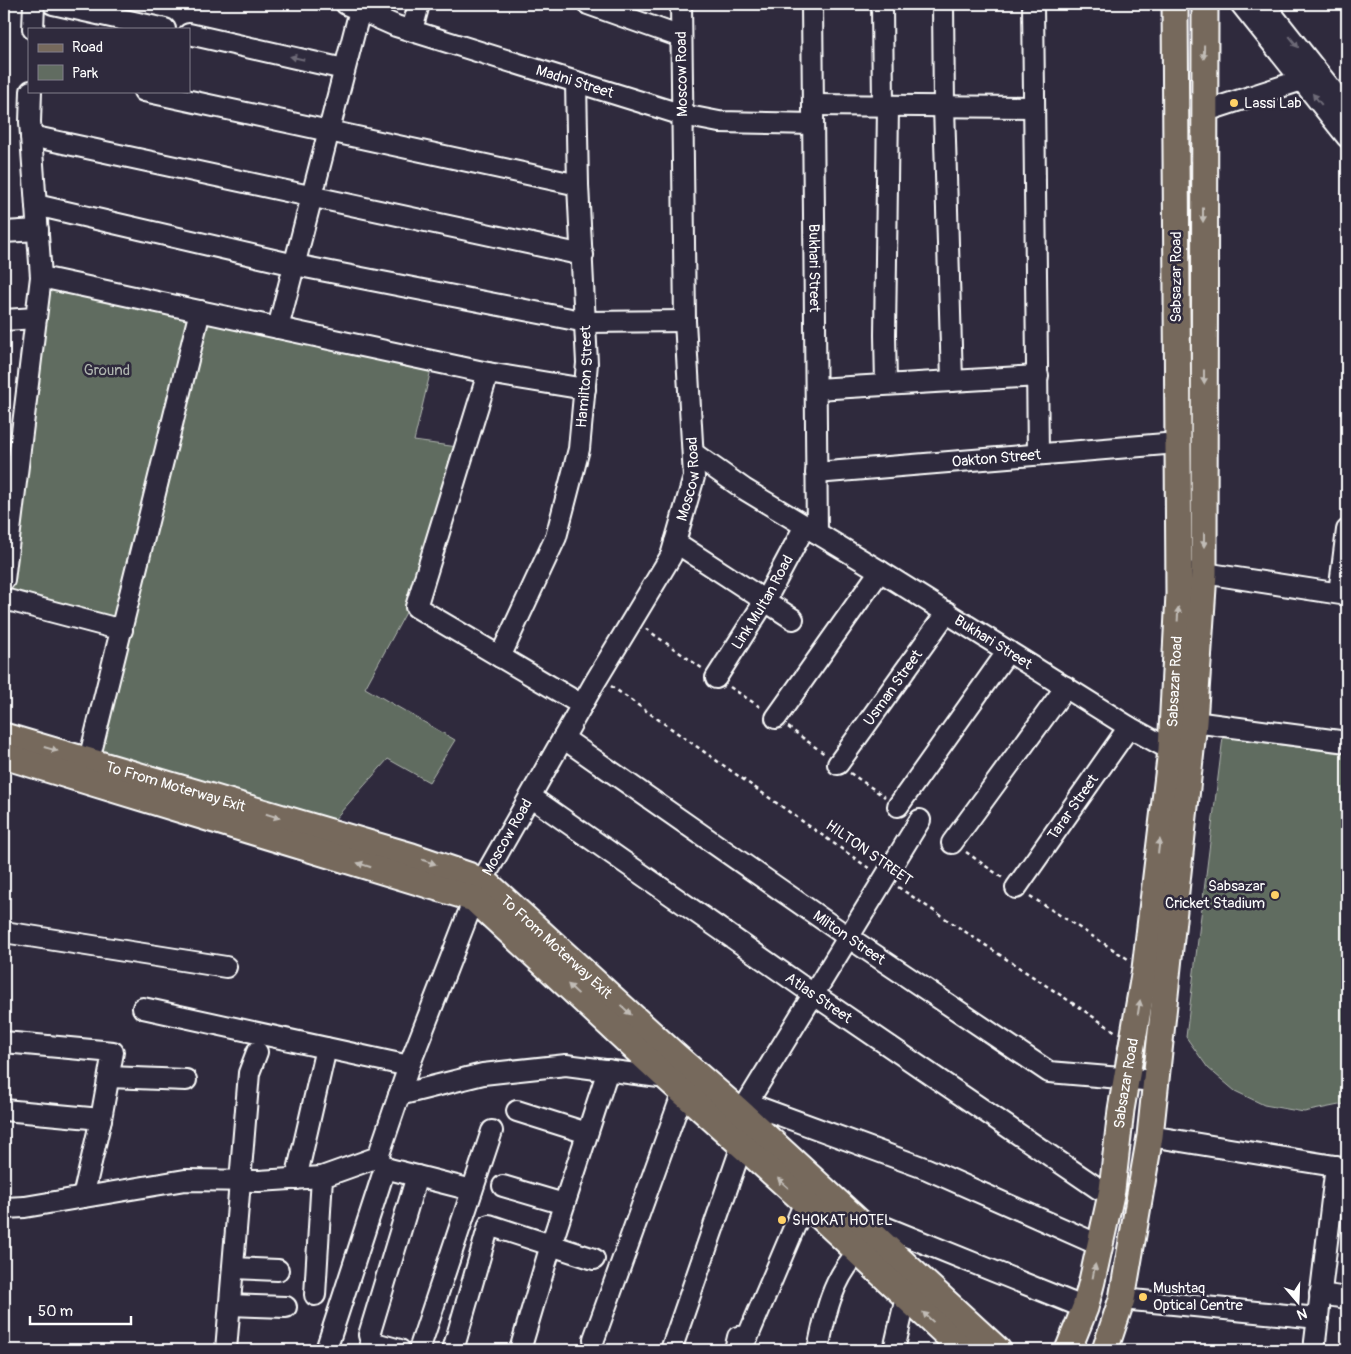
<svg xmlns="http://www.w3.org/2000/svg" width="1351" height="1354" viewBox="0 0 1351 1354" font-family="Pangolin,sans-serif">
<rect width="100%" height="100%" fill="#2f2a3d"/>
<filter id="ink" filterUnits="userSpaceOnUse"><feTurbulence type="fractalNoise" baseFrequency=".02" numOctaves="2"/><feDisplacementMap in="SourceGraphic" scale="10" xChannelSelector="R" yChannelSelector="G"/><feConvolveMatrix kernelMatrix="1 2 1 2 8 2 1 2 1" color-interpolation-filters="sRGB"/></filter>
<g filter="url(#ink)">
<path fill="#616c61" stroke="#b0b6b0" d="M41 277 433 361 414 441 465 448 410 605 365 688 455 740 429 782 388 759 324 831 89 760 121 630 4 600Z
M1223 737 1347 754V1103L1344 1104 1304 1112 1264 1105 1235 1091 1208 1068 1186 1037Z"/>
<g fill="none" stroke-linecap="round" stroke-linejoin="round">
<g stroke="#fff" stroke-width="24">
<g id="minor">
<path d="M53 4 165 29"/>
<path id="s1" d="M346 4 396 26 683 115 719 122 813 124"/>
<path d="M588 4 681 37"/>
<path id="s2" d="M812 4 817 533"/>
<path d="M882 4 883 106"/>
<path d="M943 4 944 106 952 381"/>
<path d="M1033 4 1038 454"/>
<path d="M1241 4 1347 137"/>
<path d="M1264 4 1347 109"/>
<path d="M33 29 34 4"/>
<path d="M412 30 419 4"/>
<path d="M189 34 344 69"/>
<path d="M144 91 578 185"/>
<path d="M813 105 1034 107"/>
<path d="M1203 112 1302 80 1310 73"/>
<path d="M31 136 583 255"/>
<path d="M36 205 295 265 586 322 685 321"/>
<path d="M4 232 38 230"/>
<path d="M41 277 488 373 585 389"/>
<path d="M4 320 36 318"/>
<path d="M278 328 360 10"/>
<path d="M488 373 416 607 582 705"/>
<path d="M886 384 885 335 888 106"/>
<path d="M816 389 1038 376"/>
<path id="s3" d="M693 453 744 489 880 571 1129 727 1171 750"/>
<path id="s4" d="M816 473 1177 443"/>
<path d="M675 542 793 619"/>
<path d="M1178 572 1204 573 1347 595"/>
<path d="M4 580 41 277 30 122 31 91"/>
<path d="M1339 593 1347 530"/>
<path d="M4 599 122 630"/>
<path id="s5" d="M500 657 556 537 579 449 587 363 578 185 576 82"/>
<path id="s6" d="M716 678 765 601 805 526"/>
<path d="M776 718 880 571"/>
<path d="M1194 722 1347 742"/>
<path id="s7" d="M563 738 848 937 1049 1072 1156 1081"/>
<path d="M89 760 200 311"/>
<path id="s8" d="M838 764 947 612"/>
<path id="s9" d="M531 797 813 994 1099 1189 1112 1190"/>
<path d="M898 806 1008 651"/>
<path d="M952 843 1066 687"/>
<path id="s10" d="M1016 888 1129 727"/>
<path d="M4 932 226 967"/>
<path d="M143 1008 409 1066"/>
<path d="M4 1042 113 1052 101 1119 83 1197"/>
<path d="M109 1077 186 1080"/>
<path d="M399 1095 483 1074 566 1065 667 1078"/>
<path d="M747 1103 920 820"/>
<path d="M4 1110 101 1119"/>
<path d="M517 1111 587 1133"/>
<path d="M739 1111 747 1103 927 1169 1099 1245"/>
<path d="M1150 1136 1347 1168"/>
<path d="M385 1168 472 1190"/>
<path d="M296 1179 326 1048"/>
<path d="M503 1186 564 1204"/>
<path d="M4 1208 25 1207 185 1180 259 1181 322 1177 378 1157"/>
<path d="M873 1235 882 1226 1085 1308"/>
<path d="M233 1268 278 1270"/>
<path d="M1320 1294 1347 1298"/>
<path d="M315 1295 322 1177"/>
<path d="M1122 1299 1318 1318"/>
<path d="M230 1305 286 1307"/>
<path d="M594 1339 683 1092"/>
<path d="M226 1350 249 1073 257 1052"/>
<path id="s11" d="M326 1350 385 1168 378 1157 409 1066 474 899 482 881 595 682 671 556 694 477 685 321 681 4"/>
<path d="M400 1350 371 1342 369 1335 417 1176"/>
<path d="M419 1350 492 1131"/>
<path d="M453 1350 489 1225 594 1259"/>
<path d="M520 1350 551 1245 608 1070"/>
<path d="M671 1350 742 1145"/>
<path d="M735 1350 738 1337 748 1336 805 1202"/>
<path d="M818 1350C825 1314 832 1280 858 1252"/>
<path d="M894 1350 906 1297"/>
<path d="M1314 1350 1336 1166"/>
</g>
</g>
<g stroke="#fff" stroke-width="29">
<g id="major">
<path id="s12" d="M4 736 412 856 468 875 490 886 676 1056 739 1111 998 1350"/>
<path d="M4 756 474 899 667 1078 798 1196 963 1350"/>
<path id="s13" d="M1068 1350 1085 1308 1092 1281 1112 1190 1121 1110 1145 969 1171 750 1179 594 1175 4"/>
<path d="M1105 1350 1122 1299 1150 1136 1194 722 1204 573 1205 4"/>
</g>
</g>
<path stroke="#fff" stroke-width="2.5" stroke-dasharray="4 4" stroke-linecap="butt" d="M646 629 703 669
M611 686 870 869
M730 687 763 709
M788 727 826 755
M850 773 885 797
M966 852 1004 879
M898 887 1116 1032
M1030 896 1128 959"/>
<use href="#minor" stroke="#2f2a3d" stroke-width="20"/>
<use href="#major" stroke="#76695c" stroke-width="25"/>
</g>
<defs><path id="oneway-solid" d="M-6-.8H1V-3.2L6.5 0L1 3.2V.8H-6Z" transform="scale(1.25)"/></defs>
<g fill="#6d6a77">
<use href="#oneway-solid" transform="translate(1294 42) rotate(51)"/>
<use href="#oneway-solid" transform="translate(297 58) rotate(-167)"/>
<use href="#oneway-solid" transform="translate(1317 99) rotate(-129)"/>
</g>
<g fill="#c1bcb6">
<use href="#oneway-solid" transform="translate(1204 52) rotate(91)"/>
<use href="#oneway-solid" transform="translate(1203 215) rotate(90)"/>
<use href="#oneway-solid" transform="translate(1204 377) rotate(90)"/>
<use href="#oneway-solid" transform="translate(1204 540) rotate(90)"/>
<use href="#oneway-solid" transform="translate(1178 614) rotate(-87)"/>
<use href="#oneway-solid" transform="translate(51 749) rotate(16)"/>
<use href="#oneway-solid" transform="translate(273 816) rotate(17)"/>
<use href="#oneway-solid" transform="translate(1159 846) rotate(-83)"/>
<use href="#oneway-solid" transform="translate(429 862) rotate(18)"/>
<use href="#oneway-solid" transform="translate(364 865) rotate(-163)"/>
<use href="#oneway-solid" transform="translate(573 989) rotate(-137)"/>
<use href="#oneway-solid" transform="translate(1139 1007) rotate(-81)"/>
<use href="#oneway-solid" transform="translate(626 1010) rotate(43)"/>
<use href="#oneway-solid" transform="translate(783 1183) rotate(-138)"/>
<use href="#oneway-solid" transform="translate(1094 1271) rotate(-79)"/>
<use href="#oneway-solid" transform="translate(928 1317) rotate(-137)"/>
</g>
</g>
<g fill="#ffd166" stroke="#2f2a3d" stroke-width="2">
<circle cx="1234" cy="103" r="5"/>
<circle cx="1275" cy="895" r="5"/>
<circle cx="782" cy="1220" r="5"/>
<circle cx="1143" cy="1297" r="5"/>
</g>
<g text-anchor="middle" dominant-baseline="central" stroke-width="5" stroke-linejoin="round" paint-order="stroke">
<g font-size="15" fill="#fff" stroke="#2f2a3d">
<text transform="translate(682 74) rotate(-91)">Moscow Road</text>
<text stroke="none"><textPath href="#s1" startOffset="242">Madni Street</textPath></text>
<text stroke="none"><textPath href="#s2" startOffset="264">Bukhari Street</textPath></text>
<text transform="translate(1176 277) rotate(-90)">Sabsazar Road</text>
<text stroke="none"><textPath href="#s5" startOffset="296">Hamilton Street</textPath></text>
<text stroke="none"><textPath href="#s4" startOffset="181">Oakton Street</textPath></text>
<text stroke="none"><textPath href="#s11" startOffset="955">Moscow Road</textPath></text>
<text stroke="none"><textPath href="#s6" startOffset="89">Link Multan Road</textPath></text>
<text stroke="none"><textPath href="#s3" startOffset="355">Bukhari Street</textPath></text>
<text stroke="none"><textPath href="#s13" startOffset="679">Sabsazar Road</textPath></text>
<text stroke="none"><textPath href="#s8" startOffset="94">Usman Street</textPath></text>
<text stroke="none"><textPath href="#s12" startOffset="179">To From Moterway Exit</textPath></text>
<text stroke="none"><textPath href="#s10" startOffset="99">Tarar Street</textPath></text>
<text stroke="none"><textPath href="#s11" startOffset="550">Moscow Road</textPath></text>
<text transform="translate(869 853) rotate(35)">HILTON STREET</text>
<text stroke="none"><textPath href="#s7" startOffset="349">Milton Street</textPath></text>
<text stroke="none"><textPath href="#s12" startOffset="599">To From Moterway Exit</textPath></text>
<text stroke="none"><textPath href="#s9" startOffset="351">Atlas Street</textPath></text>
<text stroke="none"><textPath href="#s13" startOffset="274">Sabsazar Road</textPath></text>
</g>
<g font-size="15" fill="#fff" stroke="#2f2a3d" text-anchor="start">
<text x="1244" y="103">Lassi Lab</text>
<text x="1265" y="886" text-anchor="end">Sabsazar<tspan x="1265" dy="17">Cricket Stadium</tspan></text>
<text x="792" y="1220">SHOKAT HOTEL</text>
<text x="1153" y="1288">Mushtaq<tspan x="1153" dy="17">Optical Centre</tspan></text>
</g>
<g font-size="15" fill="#b0b6b0" stroke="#2f2a3d">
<text x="107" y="370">Ground</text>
</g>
</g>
<rect width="1351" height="1354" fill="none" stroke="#2f2a3d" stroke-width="20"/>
<rect x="10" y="10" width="1331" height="1334" fill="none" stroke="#fff" stroke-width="2" filter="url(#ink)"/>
<rect x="28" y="28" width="162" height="65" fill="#2f2a3d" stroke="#827f8b"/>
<rect x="38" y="44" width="25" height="8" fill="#76695c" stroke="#827f8b"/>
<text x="72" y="52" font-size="15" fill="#ffffff">Road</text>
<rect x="38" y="65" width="25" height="15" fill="#616c61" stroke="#827f8b"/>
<text x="72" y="78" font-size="15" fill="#ffffff">Park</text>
<g transform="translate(1298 1302) rotate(161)" stroke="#2f2a3d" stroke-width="4" paint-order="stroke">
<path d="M0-4L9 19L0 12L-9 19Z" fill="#ffffff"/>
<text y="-8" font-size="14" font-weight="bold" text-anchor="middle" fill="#ffffff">N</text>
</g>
<path d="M30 1316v8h101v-8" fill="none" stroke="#ffffff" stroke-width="2.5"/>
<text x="38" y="1316" font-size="15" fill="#ffffff" stroke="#2f2a3d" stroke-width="4" paint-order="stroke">50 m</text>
</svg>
